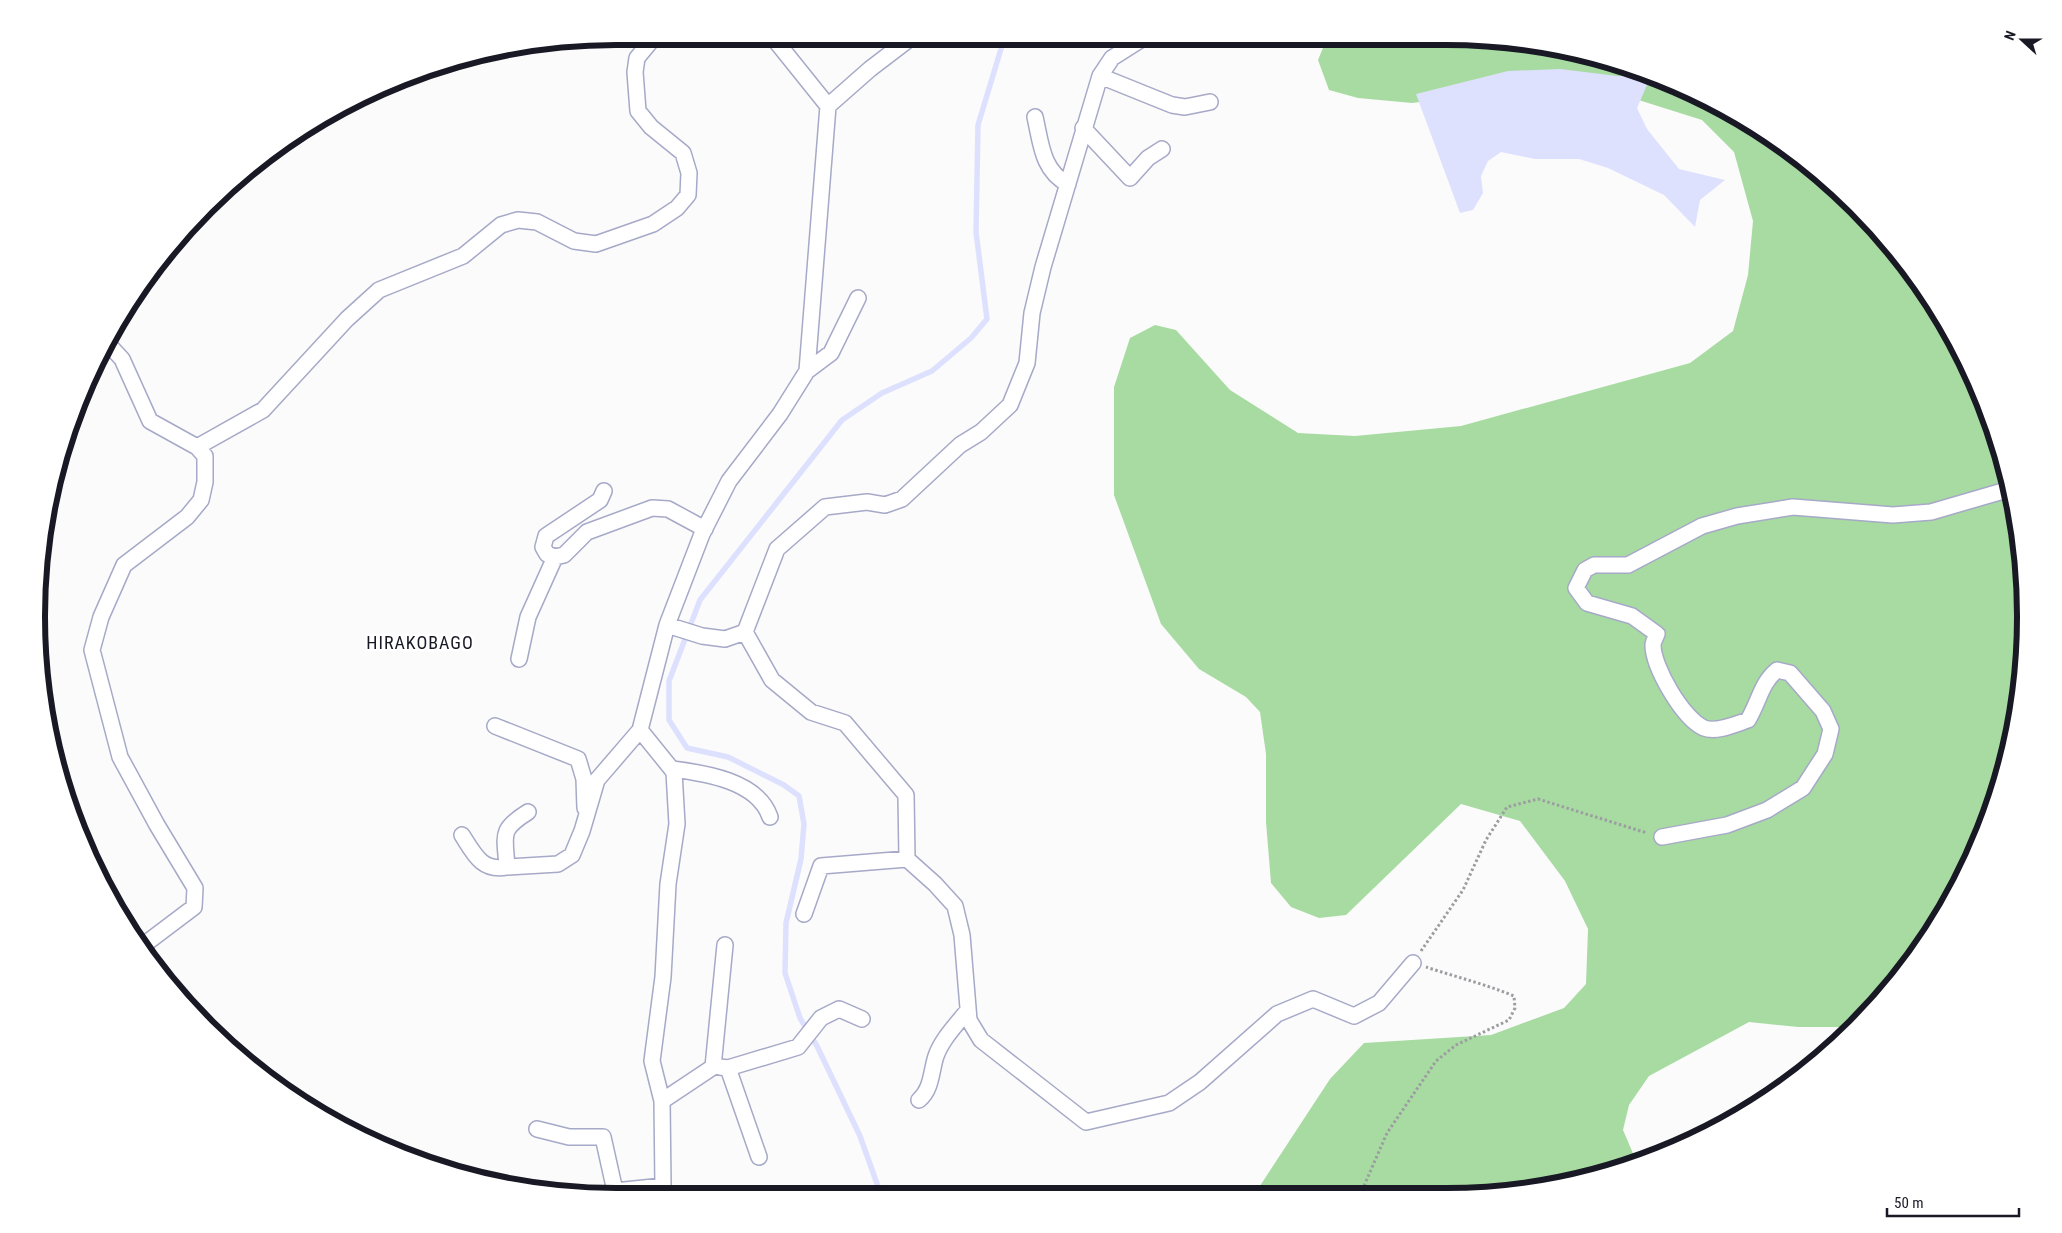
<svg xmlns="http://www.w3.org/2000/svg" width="2062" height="1233" viewBox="0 0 2062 1233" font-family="'Roboto Condensed',sans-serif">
<rect width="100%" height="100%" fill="#fbfbfb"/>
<path fill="#a8dba2" d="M1327 38H1484L1632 67 1768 134 1856 206 1928 294 1982 395 2015 504 2026 617 2015 730 1981 839 1928 939 1851 1027H1798L1749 1022 1649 1076 1629 1105 1623 1130 1635 1158 1640 1162 1632 1166 1484 1195H1254L1330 1079 1364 1043 1491 1035 1564 1008 1586 984 1588 929 1565 881 1520 821 1461 804 1346 915 1319 918 1291 907 1271 883 1266 822V754L1260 712 1246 697 1199 669 1161 624 1114 495V387L1130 338 1155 325 1176 330 1230 390 1298 433 1355 436 1461 426 1690 363 1733 331 1748 275 1753 221 1734 152 1702 120 1629 97 1473 95 1412 103 1358 98 1329 90 1318 60Z"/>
<path fill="#dee1fe" d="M1560 69 1617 76H1646L1650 78 1637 108 1647 129 1679 169 1725 180 1700 200 1695 227 1664 195 1608 168 1579 159H1535L1501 152 1488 161 1481 176 1483 193 1473 210 1460 213 1416 94 1508 71Z"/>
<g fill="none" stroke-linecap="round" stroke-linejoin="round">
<path stroke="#dee1fe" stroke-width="5.5" d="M881 1195 860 1136 817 1046 800 1018 785 973 786 923 801 859 804 824 799 796 784 785 728 757 687 748 669 720V681L700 600 842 420 882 393 932 371 971 338 987 319 976 232 978 125 1004 39"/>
<g stroke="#a6a9c7" stroke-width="18">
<path id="minor" d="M1142 39 1112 58 1100 76 1043 267 1032 313 1027 363 1010 405 981 432 960 445 902 499 885 505 867 502 825 507 777 549 745 632 772 680 811 712 845 723 906 795 907 859 935 884 955 906 962 935 969 1020 981 1040 1086 1122 1169 1103 1200 1082 1277 1014 1313 999 1354 1016 1379 1003 1413 963
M775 40 828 106
M1100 76 1172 105 1185 107 1210 102
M1035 117C1041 143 1042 171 1068 184
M1083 128 1130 178 1148 158 1162 149
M109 345 122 359 150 421 197 447 205 456V482L201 500 187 517 124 565 101 617 92 650 120 757 157 825 195 888 194 907 141 947
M807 371 831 353 858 298
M197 447 263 410 347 319 379 290 463 256 501 225 518 220 537 222 574 241 596 244 653 224 677 208 688 195 689 173 683 153 651 127 638 111 635 72 637 58 651 41
M604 491 600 500 546 536 543 547 547 554 555 557 564 555 587 532 652 508 668 509 705 529
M667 625 702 636 725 639 745 632
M519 659 528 617 555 557
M495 726 578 759 584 779 585 808
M672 769C705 773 758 781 770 817
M528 812C499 830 505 835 507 867L558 864 572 855 582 831 597 780 640 730
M462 835C474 854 482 872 507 867
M1662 837 1727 825 1767 810 1803 788 1825 754 1831 729 1823 711 1790 673 1777 670C1761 683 1759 702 1748 720 1736 724 1716 733 1704 728 1683 719 1653 667 1653 645 1653 642 1656 637 1657 634L1632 616 1587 603 1576 588 1585 570 1594 565H1628L1702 526 1737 516 1793 507 1893 515 1931 512 2010 489
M804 914 821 866 907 859
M720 1067 728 1068 759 1157
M728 1068 798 1047 821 1018 839 1009 862 1019
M919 1100C932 1089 931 1071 936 1056 942 1039 957 1024 968 1010
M662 1101 713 1067 725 945
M537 1129 569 1137H603L615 1191 663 1186
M660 1195 663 1186 662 1101 652 1061 663 977 668 884 677 824 674 772 640 730 667 625 702 534 729 481 780 414 807 371 828 106 870 69 908 40
M737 1195H738"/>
</g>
<path stroke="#9c9da1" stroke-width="3" stroke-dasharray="2.5 2.5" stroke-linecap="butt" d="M1421 951 1463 890 1486 840 1507 807 1538 799 1647 833
M1360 1195 1387 1133 1436 1061 1456 1045 1509 1020 1515 1008 1514 996C1485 984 1456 977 1426 967"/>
<use href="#minor" stroke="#fff" stroke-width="15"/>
</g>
<g text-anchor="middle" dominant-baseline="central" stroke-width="5" stroke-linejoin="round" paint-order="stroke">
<g font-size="18" letter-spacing="1" fill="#181924" stroke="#fff">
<text x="420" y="642">HIRAKOBAGO</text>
</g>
</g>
<path d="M0 0H2062V1233H0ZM616 45H1446A571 571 0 0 1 2017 616V617A571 571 0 0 1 1446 1188H616A571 571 0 0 1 45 617V616A571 571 0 0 1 616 45Z" fill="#fff" fill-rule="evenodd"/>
<path fill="none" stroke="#181924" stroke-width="6" d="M616 45H1446A571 571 0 0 1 2017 616V617A571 571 0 0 1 1446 1188H616A571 571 0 0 1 45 617V616A571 571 0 0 1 616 45Z"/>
<g transform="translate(2022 40) rotate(291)" stroke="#ffffff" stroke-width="4" paint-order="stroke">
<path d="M0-4L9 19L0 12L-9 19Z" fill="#181924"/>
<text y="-8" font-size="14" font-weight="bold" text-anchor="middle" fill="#181924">N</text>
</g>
<path d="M1887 1208v8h132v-8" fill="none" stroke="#181924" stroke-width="2.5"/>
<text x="1894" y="1208" font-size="15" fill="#181924" stroke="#ffffff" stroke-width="4" paint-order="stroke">50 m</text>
</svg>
